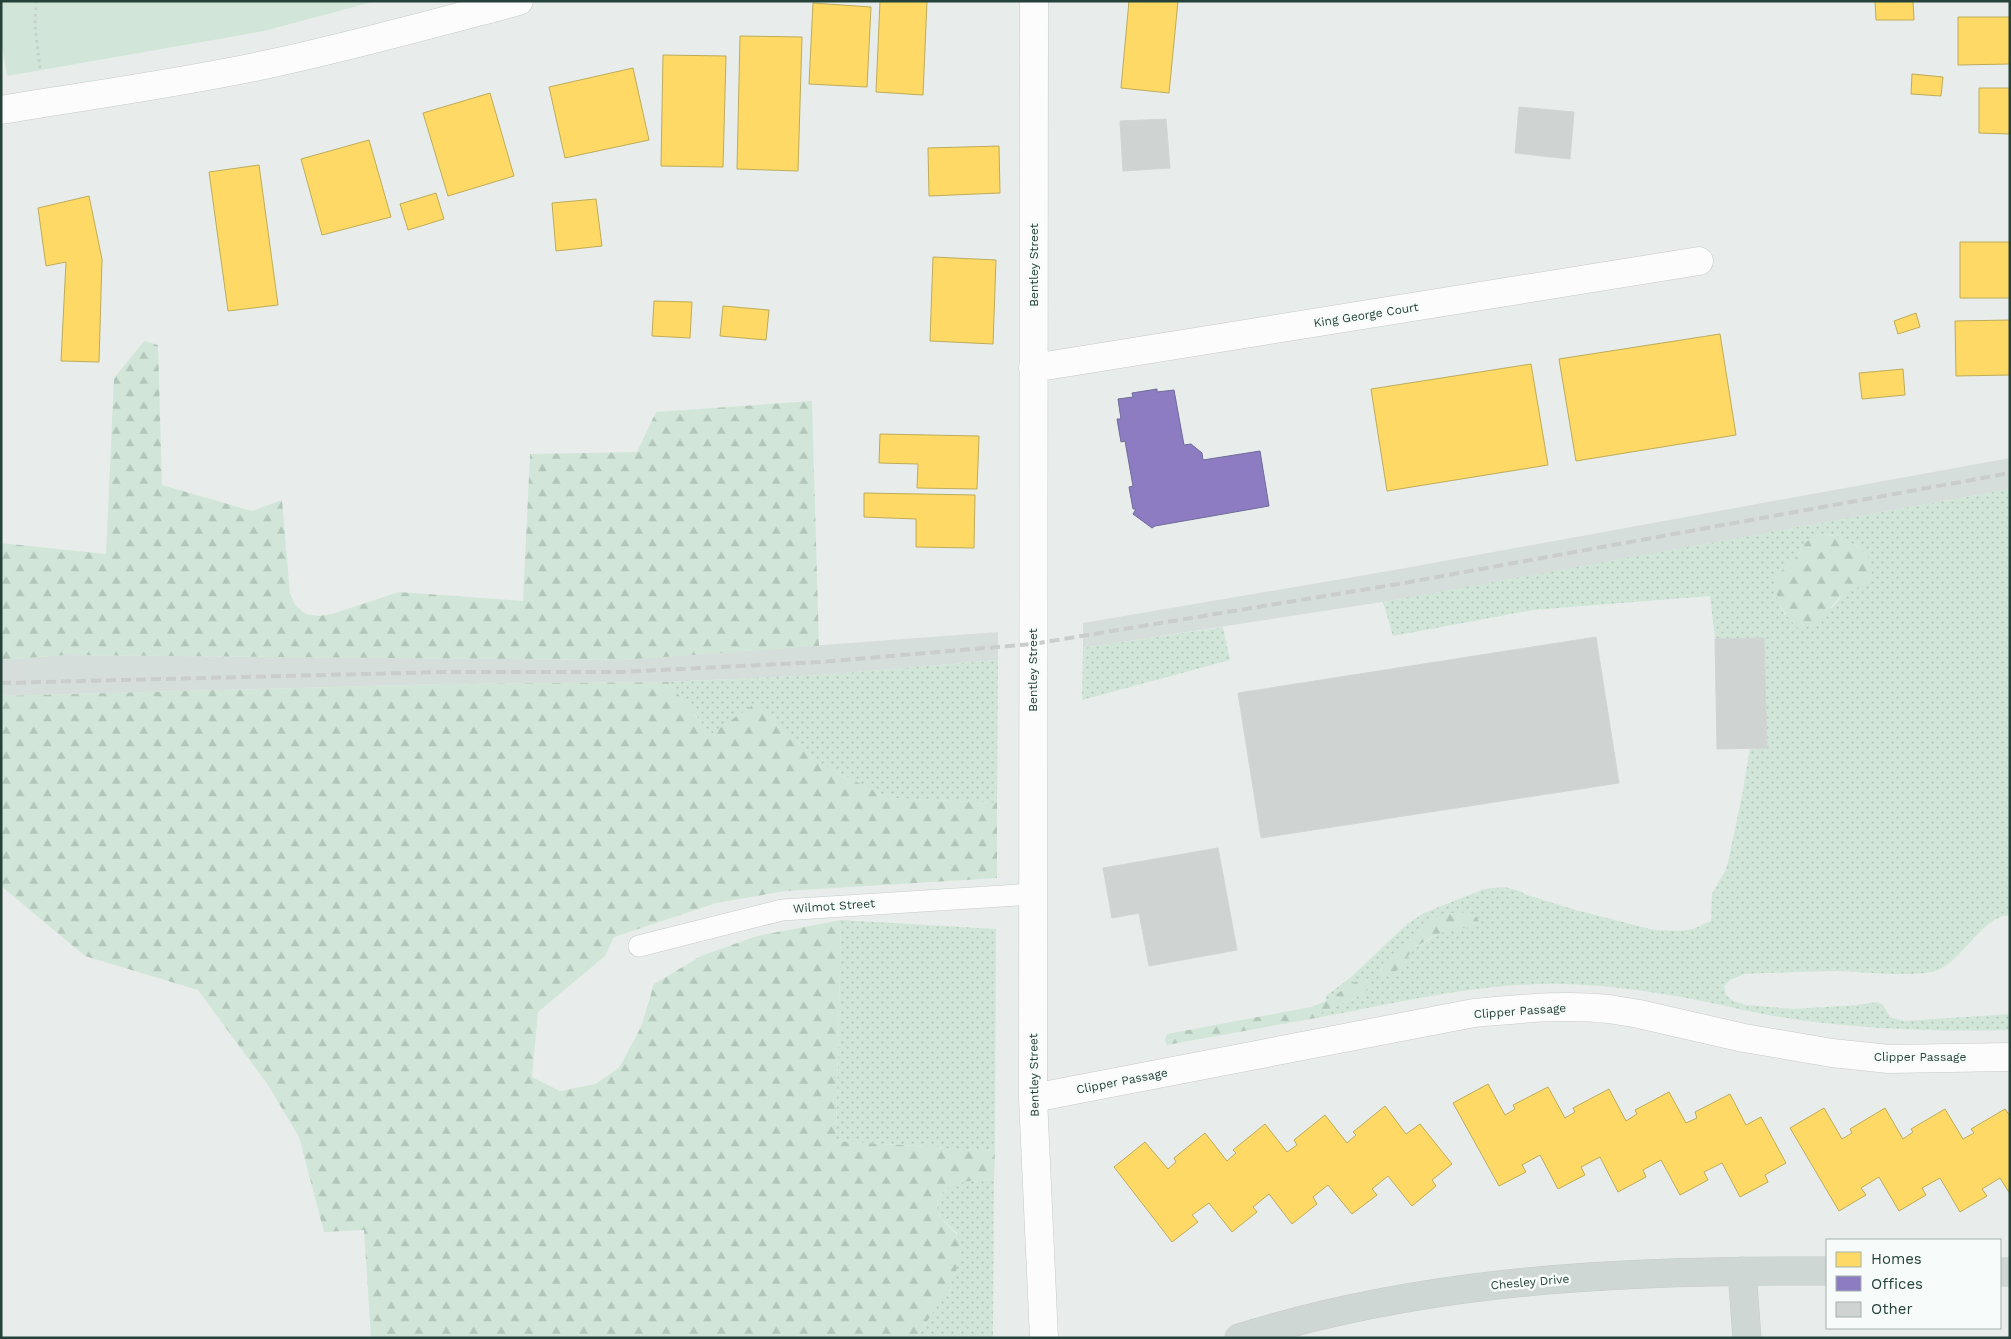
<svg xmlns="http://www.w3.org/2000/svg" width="2011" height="1339" viewBox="0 0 2011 1339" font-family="'Work Sans',sans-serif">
<defs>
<pattern id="grass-dots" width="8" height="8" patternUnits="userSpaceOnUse" patternTransform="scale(1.25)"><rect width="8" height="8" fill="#d1e6d8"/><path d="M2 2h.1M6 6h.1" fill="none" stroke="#b3c6ba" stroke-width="1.8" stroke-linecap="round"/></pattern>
<pattern id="forest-firs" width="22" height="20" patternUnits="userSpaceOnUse" patternTransform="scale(1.25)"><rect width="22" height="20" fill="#d1e6d8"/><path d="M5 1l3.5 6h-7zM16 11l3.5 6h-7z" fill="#b3c6ba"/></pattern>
</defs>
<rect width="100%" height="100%" fill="#e8edeb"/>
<path fill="#d6dedb" d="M2010 458V489L1408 598 1083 648V623L1400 569Z
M998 632V660L821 675 668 682 444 684 1 696V660L65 655 621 660Z"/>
<path fill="url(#grass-dots)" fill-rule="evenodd" d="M2010 489V915C1982 916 1964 959 1938 970 1918 978 1863 972 1839 971 1808 971 1776 973 1744 974L1730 980 1724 986 1726 995 1733 1001 1747 1005 1793 1009 1857 1005 1877 1002 1883 1005 1890 1017 1904 1021 2010 1014V1030C1933 1032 1856 1029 1780 1017 1754 1013 1728 1006 1702 1001 1656 992 1610 985 1563 984 1480 982 1398 1003 1316 1018L1320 1013 1365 993 1353 983 1326 1001V996L1350 978 1407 924 1424 913 1484 889 1505 887 1519 891 1527 895 1576 910 1654 930 1680 931 1693 929 1711 921 1712 894 1725 871 1728 862 1742 796 1750 748 1767 747 1764 638 1715 639 1710 596 1533 610 1393 636 1383 602ZM1821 534 1832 535 1859 547 1845 592 1832 608 1785 615C1777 602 1775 589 1777 574 1782 570 1789 566 1793 561 1804 548 1802 540 1821 534ZM1453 913 1464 928H1452L1438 934 1412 950 1405 961 1382 975 1380 971C1386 961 1394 956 1402 949 1421 931 1426 919 1453 913Z
M1223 627 1230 660 1082 700 1083 648Z
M998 660 997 803 889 798 821 764 799 743 711 734 668 682 821 675Z
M841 920 996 929 995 1151 836 1141Z
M994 1179 993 1338H915L930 1317 957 1233 942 1219 937 1210C938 1179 970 1181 994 1179Z"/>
<path fill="url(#forest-firs)" d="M144 341 158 345 162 485 252 511 282 500 290 594 296 606 306 614 318 616 332 614 399 592 523 601 530 454 637 452 656 412 812 401 819 646 621 660 65 655 1 660V543L106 554 114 378Z
M1821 534C1838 535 1875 549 1872 572 1871 575 1869 580 1867 582 1859 589 1847 590 1840 597 1823 613 1825 626 1798 628 1781 611 1773 599 1777 574 1782 570 1789 566 1793 561 1804 548 1802 540 1821 534Z
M668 682 711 734 756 703 821 764 889 798 997 803V878L785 891 716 903 614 937 605 956 538 1012 532 1077 560 1091 595 1084 619 1068 641 1027 654 984 701 956 757 936 841 920 836 1141 995 1151 994 1179C975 1181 943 1179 938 1202 936 1208 938 1214 942 1219 954 1234 962 1232 960 1254 958 1281 930 1317 915 1338H371L364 1230 324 1232 299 1137 268 1085 198 990 85 956 1 886V696L444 684Z
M1459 912 1473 914 1477 917 1479 923 1477 927C1463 928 1450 928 1438 934 1430 938 1417 945 1411 952 1403 962 1398 977 1382 975L1380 972 1384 965 1429 921 1440 916Z
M1361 979 1368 981 1369 988 1365 993 1320 1013 1316 1018 1167 1045 1165 1040 1167 1034 1311 1007 1326 1001 1353 983Z"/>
<path fill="#d1e6d8" d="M1 1H376L264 31 7 76 1 40Z"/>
<path fill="#ffd966" stroke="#bdac59" d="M880 1H927L923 95 876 92Z
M1129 1H1178L1169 93 1121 88Z
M1875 1H1913L1914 20H1876Z
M813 3 871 7 867 87 809 84Z
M1958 17H2010V64L1958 65Z
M740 36 802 37 798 171 737 169Z
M663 55 726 56 723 167 661 166Z
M633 68 649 140 565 158 549 87Z
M1912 74 1943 77 1941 96 1911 94Z
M1979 88H2010V134L1979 133Z
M490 93 514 176 448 196 423 113Z
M369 140 391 217 322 235 301 159Z
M999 146 1000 193 929 196 928 148Z
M259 165 278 305 228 311 209 172Z
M436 193 444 219 408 230 400 204Z
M89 196 102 259 99 362 61 361 66 262 46 266 38 208Z
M596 199 602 246 556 251 552 203Z
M1960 242H2010V298H1960Z
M933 257 996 260 993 344 930 341Z
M654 301 692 302 690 338 652 336Z
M723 306 769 310 766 340 720 336Z
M1916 313 1920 327 1898 334 1894 321Z
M2010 320V375L1956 376 1955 321Z
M1720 334 1736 435 1576 461 1559 359Z
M1531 364 1548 465 1387 491 1371 389Z
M1903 369 1905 395 1862 399 1859 373Z
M880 434 979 436 977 489 917 488 918 464 879 463Z
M864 493 975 495 974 548 916 547V519L864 517Z
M1488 1084 1505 1115 1515 1109 1513 1105 1548 1087 1565 1118 1575 1112 1573 1108 1609 1089 1626 1121 1637 1114 1635 1110 1669 1092 1686 1123 1697 1118 1695 1112 1730 1094 1746 1125 1761 1117 1786 1163 1765 1175 1768 1182 1740 1197 1722 1163 1704 1172 1708 1180 1680 1195 1661 1160 1643 1170 1646 1177 1618 1192 1600 1157 1581 1167 1585 1175 1558 1189 1540 1155 1522 1165 1526 1172 1499 1186 1453 1103Z
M1385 1106 1406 1134 1420 1124 1452 1164 1432 1180 1436 1186 1412 1206 1388 1176 1372 1189 1377 1195 1352 1214 1328 1185 1313 1197 1317 1204 1292 1224 1269 1194 1253 1207 1257 1212 1232 1232 1209 1203 1192 1215 1198 1222 1172 1242 1114 1167 1145 1142 1168 1169 1176 1162 1174 1158 1205 1133 1227 1161 1236 1153 1233 1150 1265 1124 1287 1152 1297 1145 1294 1140 1325 1115 1347 1143 1356 1135 1353 1132Z
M1824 1108 1842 1139 1852 1133 1850 1129 1885 1108 1903 1139 1913 1132 1911 1129 1945 1109 1963 1139 1974 1133 1971 1129 2005 1109 2010 1116V1194L2000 1178 1982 1189 1987 1196 1960 1212 1940 1178 1922 1188 1926 1195 1899 1211 1879 1177 1861 1188 1866 1195 1839 1211 1790 1128Z"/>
<path fill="#8e7cc3" stroke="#6e6b9a" d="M1157 389V392L1174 390 1184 445 1191 444 1202 453 1203 460 1260 451 1269 506 1155 526 1152 528 1133 514 1136 509H1133L1129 487 1133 486 1125 441 1121 442 1117 419H1121L1118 399 1133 397 1132 393Z"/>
<path fill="#cfd4d2" stroke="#d1d6d4" d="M1519 107 1574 112 1570 159 1515 153Z
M1166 119 1170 168 1123 171 1120 121Z
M1596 637 1619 783 1261 838 1238 693Z
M1764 638 1767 748 1717 749 1715 639Z
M1218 848 1237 950 1149 966 1139 913 1112 918 1103 868Z"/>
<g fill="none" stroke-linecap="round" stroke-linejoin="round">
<g stroke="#c5cac8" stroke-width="22">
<path id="lane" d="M639 946 782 910 1033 894"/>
</g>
<g stroke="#c5cac8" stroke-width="29">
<path id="street" d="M1034 1 1033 1098 1044 1338
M1033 368 1699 261
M1033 1098 1474 1013C1519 1009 1564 1004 1609 1009L1639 1014 1744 1038 1832 1053 1889 1059 2010 1057"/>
</g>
<g stroke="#c3cbc8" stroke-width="29">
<path id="secondary" d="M1 110C91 95 181 83 269 64 353 46 436 23 519 1"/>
</g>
<g stroke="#c3ccc9" stroke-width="29">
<path id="primary" d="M1742 1271 1747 1338
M2000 1272H2010
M1239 1338C1431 1278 1628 1270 1827 1271"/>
</g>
<path stroke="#c6cfcd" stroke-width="3" stroke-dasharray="2.5 4" stroke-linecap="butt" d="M36 1 35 25 40 70"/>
<use href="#lane" stroke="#fcfcfc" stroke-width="21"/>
<use href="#street" stroke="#fcfcfc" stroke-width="28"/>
<use href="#secondary" stroke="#fcfcfc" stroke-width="28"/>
<use href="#primary" stroke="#cfd7d5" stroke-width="28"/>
<path stroke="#c9cdcc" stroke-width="4" stroke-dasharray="10 5" stroke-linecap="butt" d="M1 683 444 672H622L820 662 1033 644 1404 583 2010 473"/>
</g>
<g text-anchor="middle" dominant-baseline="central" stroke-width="5" stroke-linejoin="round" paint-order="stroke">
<g font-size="12" fill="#24423a" stroke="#f7fbf9">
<text transform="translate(1034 265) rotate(-90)">Bentley Street</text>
<text transform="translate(1366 315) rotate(-9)">King George Court</text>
<text transform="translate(1033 670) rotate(-90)">Bentley Street</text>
<text transform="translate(834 906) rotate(-4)">Wilmot Street</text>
<text transform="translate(1520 1011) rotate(-4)">Clipper Passage</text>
<text x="1920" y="1057">Clipper Passage</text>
<text transform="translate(1034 1075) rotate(-91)">Bentley Street</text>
<text transform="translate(1122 1081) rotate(-11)">Clipper Passage</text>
<text transform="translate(1530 1282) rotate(-5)">Chesley Drive</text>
</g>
</g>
<rect width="2011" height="1339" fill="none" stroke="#24423a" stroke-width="5"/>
<rect x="1826" y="1239" width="175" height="90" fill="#f7fbf9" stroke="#a3b1ad"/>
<rect x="1836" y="1252" width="25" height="15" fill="#ffd966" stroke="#a3b1ad"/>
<text x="1871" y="1264" font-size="15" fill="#24423a">Homes</text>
<rect x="1836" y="1276" width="25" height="15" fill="#8e7cc3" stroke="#a3b1ad"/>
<text x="1871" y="1289" font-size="15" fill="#24423a">Offices</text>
<rect x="1836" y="1302" width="25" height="15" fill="#cfd4d2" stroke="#a3b1ad"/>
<text x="1871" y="1314" font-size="15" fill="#24423a">Other</text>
</svg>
